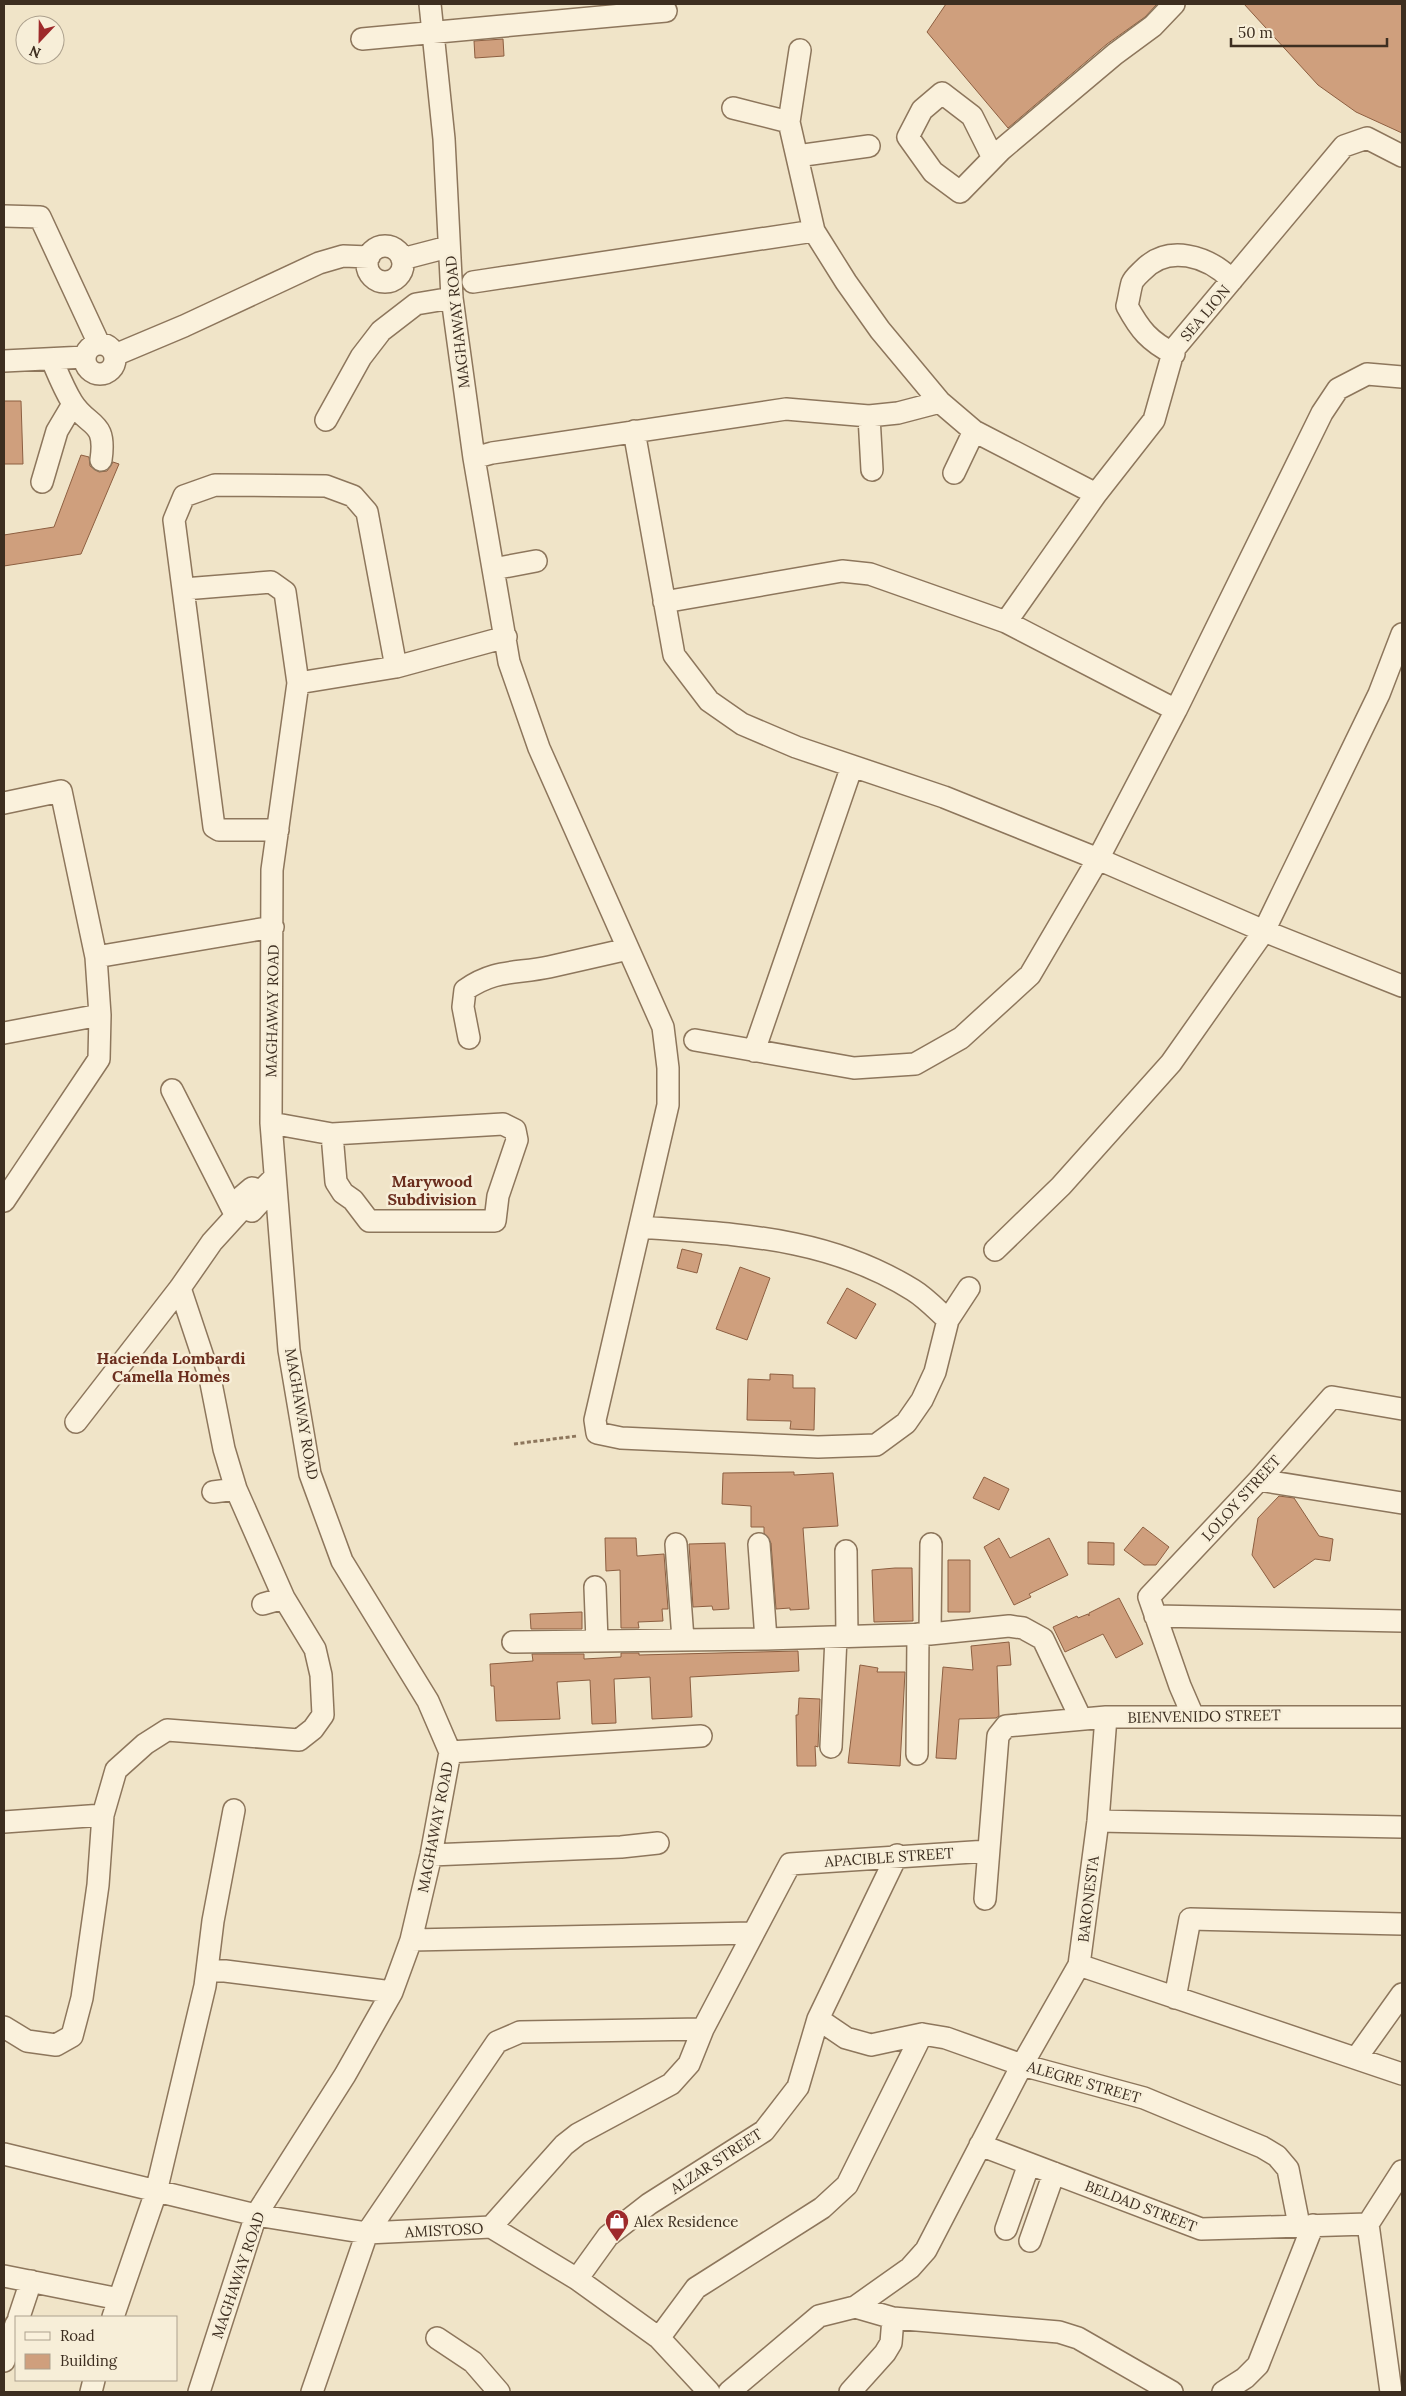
<svg xmlns="http://www.w3.org/2000/svg" width="1406" height="2396" viewBox="0 0 1406 2396" font-family="Lora,serif">
<rect width="100%" height="100%" fill="#f0e4c8"/>
<path fill="#cf9f7d" stroke="#8d5f41" d="M946 4H1157L1145 17 1107 44 1008 128 927 32Z
M1244 4H1402V133L1356 112 1318 85Z
M503 39 504 56 475 58 474 41Z
M4 401H21L23 464H4Z
M81 455 89 457 90 466 99 472 107 471 113 462 119 464 81 554 4 566V535L54 527Z
M682 1249 702 1254 697 1273 677 1268Z
M740 1267 770 1278 747 1340 716 1329Z
M847 1288 876 1304 856 1339 827 1323Z
M770 1374 793 1375V1388H815L814 1430 790 1429 791 1421 747 1420 748 1379 770 1380Z
M794 1472V1475L833 1473 838 1526 803 1528 809 1609 790 1610V1608L776 1609 771 1543 764 1533V1527H751V1506L722 1504 723 1473Z
M984 1477 1009 1489 999 1510 973 1498Z
M1279 1496 1294 1498 1319 1536 1333 1539 1330 1561 1315 1559 1274 1588 1252 1555 1258 1518Z
M1143 1527 1169 1547 1156 1565H1144L1124 1550Z
M605 1538H636L637 1556 664 1554 668 1609H662L663 1621 638 1622 639 1628H621L620 1570 606 1571Z
M999 1538 1010 1558 1049 1538 1068 1575 1029 1594 1031 1597 1014 1605 984 1547Z
M1088 1542 1114 1543V1565L1088 1564Z
M725 1543 729 1609 713 1610 712 1606 693 1607 689 1544Z
M948 1560H970V1612H948Z
M895 1568H912L913 1621 874 1622 872 1570Z
M1119 1598 1143 1644 1116 1658 1103 1634 1065 1652 1053 1627 1077 1616 1078 1618 1088 1614 1089 1616V1613Z
M582 1612V1629H531L530 1614Z
M1009 1642 1011 1665 997 1666 999 1716 996 1718 959 1719 956 1759 936 1758 943 1667 973 1670 971 1646Z
M798 1651 799 1671 690 1677 692 1717 652 1719 650 1677 614 1679 616 1723 592 1724 590 1680 557 1682 560 1719 496 1721 494 1686H491L490 1664 533 1661 532 1654H584V1659L621 1657V1653H639V1655Z
M860 1665 878 1668 877 1672H905L900 1766 848 1763Z
M799 1698 820 1699 818 1747 815 1746 816 1766H797L796 1715H798Z"/>
<g fill="none" stroke-linecap="round" stroke-linejoin="round">
<g stroke="#8d765c" stroke-width="24">
<path id="minor" d="M430 4 444 139 452 298 474 458 509 662 539 748 663 1027 668 1068V1105L595 1420 597 1433 621 1438 818 1447 876 1445 906 1423 922 1400 935 1372 948 1320 969 1288
M362 39 666 11
M800 50 789 122 814 231 846 282 880 330 940 402 974 431 1096 494
M733 108 789 122
M797 156 869 146
M993 158 972 116 942 93 922 110 908 137 933 172 960 192 1001 150 1115 54 1153 26 1174 4
M4 216 40 217 99 344
M367 264a18 18 0 1 1 36 0a18 18 0 1 1-36 0Z
M402 259 448 247
M473 282 814 231
M85 359a15 15 0 1 1 30 0a15 15 0 1 1-30 0Z
M1174 354C1149 341 1140 330 1127 306 1129 298 1130 290 1132 283 1134 278 1139 274 1142 271 1168 243 1208 256 1232 280
M115 355 184 326 319 263 343 256 369 257
M52 360C58 374 64 389 72 402 88 428 107 419 101 460
M4 361 85 357
M869 416 872 470
M326 420 361 357 381 331 416 304 452 298
M634 431 674 655 709 701 742 724 796 747 944 797 1098 859 1264 931 1402 986
M474 458 492 453 786 409 869 416 898 413 940 402
M954 473 974 431
M42 482 57 431 73 404
M493 569 536 561
M184 589 271 582 285 592 298 683 272 870 271 1123 289 1350 310 1474 342 1561 428 1701 450 1752 431 1855 411 1940 392 1992 345 2075 256 2215 199 2392
M664 602 842 571 870 574 1006 622 1176 710
M1006 622 1096 494 1154 420 1174 349 1344 146 1367 138 1402 156
M298 683 396 667 506 637
M4 803 61 791 96 957 100 1015 99 1059 4 1201
M278 830H219L214 827 174 520 184 496 215 485 326 486 353 496 367 512 396 667
M96 957 273 927
M4 1033 100 1015
M469 1038 463 1007 465 990C495 969 515 974 549 967 575 961 602 955 628 949
M695 1040 854 1068 915 1064 961 1038 1030 975 1098 859 1176 710 1322 413 1338 389 1367 374 1402 377
M754 1051 852 766
M172 1090 235 1214
M271 1123 332 1134 503 1124 515 1130 517 1140 498 1196 495 1221H369L353 1200 343 1193 336 1182 332 1134
M261 1191 262 1200 252 1211 243 1208 239 1199 252 1188 261 1191 274 1178
M640 1227C739 1235 826 1236 913 1290 926 1298 937 1310 948 1320
M995 1250 1061 1186 1171 1063 1264 931 1379 694 1402 634
M76 1422 180 1288 212 1242 243 1208
M1259 1480 1402 1503
M213 1492 236 1489
M676 1544 683 1639
M759 1544 766 1639
M846 1551 847 1636
M595 1587 597 1641
M263 1604 284 1598
M1155 1616 1402 1621
M930 1634 931 1544
M513 1642 766 1639 930 1634 1009 1626 1023 1628 1043 1639 1081 1719
M1193 1716 1180 1686 1149 1597 1259 1480 1332 1397 1402 1409
M831 1747 836 1637
M450 1752 701 1736
M917 1754 918 1634
M1098 1821 1402 1827
M4 1822 103 1815
M431 1855 621 1847 658 1843
M985 1899 998 1736 1006 1726 1106 1717H1402
M411 1940 753 1933
M1079 1965 1402 2074
M208 1971H225L392 1992
M1175 1998 1190 1919 1402 1924
M818 2019 846 2038 871 2045 922 2034 946 2038 1022 2065 1144 2098 1262 2147 1277 2156 1288 2169 1299 2225
M4 2027 27 2041 56 2045 72 2036 82 1998 98 1885 103 1815 116 1770 145 1744 167 1730 299 1740 313 1729 323 1715 321 1675 315 1649 284 1598 236 1489 224 1449 210 1378 180 1288
M1357 2057 1402 1994
M980 2145 1201 2229 1368 2224
M4 2154 256 2215 367 2233 491 2227 577 2279 659 2338 709 2392
M491 2227 564 2145 578 2134 671 2084 689 2064 703 2029 790 1864 988 1851
M1006 2229 1029 2164
M1030 2241 1054 2173
M4 2276 119 2299
M577 2279 608 2236 649 2204 764 2131 798 2087 818 2019 897 1855
M855 2307 893 2318 1059 2332 1078 2338 1172 2392
M19 2317 31 2281
M113 2317 156 2192 205 1986 213 1921 234 1810
M437 2338 473 2362 499 2392
M659 2338 696 2288 822 2208 847 2185 922 2034
M4 2361 16 2324
M91 2392 94 2380
M312 2392 367 2233 497 2042 520 2032 703 2029
M729 2392 819 2316 855 2307 910 2268 926 2250 1022 2065 1079 1965 1098 1821 1106 1717
M850 2392 885 2353 891 2343 893 2318
M1223 2392 1245 2378 1258 2365 1313 2225
M1391 2392 1368 2224 1402 2171"/>
</g>
<path stroke="#8d765c" stroke-width="3" stroke-dasharray="4 2.5" stroke-linecap="butt" d="M514 1444 577 1436"/>
<use href="#minor" stroke="#faf1dc" stroke-width="21"/>
</g>
<defs>
<g id="shop-pin" transform="scale(1.25)"><path d="M0 17L-7.5 6A9.5 9.5 0 1 1 7.5 6Z" fill="#9e2a2b" stroke="#f7eed8"/><path d="M-5-2.5h2.3a2.7 3.5 0 0 1 5.4 0H5L5.5 6h-11ZM-1.5-2.5h3a1.5 2.3 0 0 0-3 0Z" fill="#fff"/></g>
</defs>
<g fill-rule="evenodd">
<use href="#shop-pin" x="617" y="2221"/>
</g>
<g text-anchor="middle" dominant-baseline="central" stroke-width="5" stroke-linejoin="round" paint-order="stroke">
<g font-size="15" fill="#3d2e20" stroke="#f7eed8">
<text transform="translate(1205 313) rotate(-50)">SEA LION</text>
<text transform="translate(457 322) rotate(-96)">MAGHAWAY ROAD</text>
<text transform="translate(272 1011) rotate(-89)">MAGHAWAY ROAD</text>
<text transform="translate(302 1414) rotate(80)">MAGHAWAY ROAD</text>
<text transform="translate(1241 1498) rotate(-48)">LOLOY STREET</text>
<text transform="translate(1204 1716) rotate(-1)">BIENVENIDO STREET</text>
<text transform="translate(435 1827) rotate(-79)">MAGHAWAY ROAD</text>
<text transform="translate(889 1857) rotate(-4)">APACIBLE STREET</text>
<text transform="translate(1088 1899) rotate(-83)">BARONESTA</text>
<text transform="translate(1084 2082) rotate(16)">ALEGRE STREET</text>
<text transform="translate(716 2161) rotate(-33)">ALZAR STREET</text>
<text transform="translate(1141 2206) rotate(21)">BELDAD STREET</text>
<text transform="translate(444 2230) rotate(-3)">AMISTOSO</text>
<text transform="translate(238 2275) rotate(-71)">MAGHAWAY ROAD</text>
</g>
<g font-size="15" fill="#3d2e20" stroke="#f7eed8" text-anchor="start">
<text x="634" y="2221">Alex Residence</text>
</g>
<g font-size="16" font-weight="bold" fill="#6b2e1e" stroke="#f7eed8">
<text x="432" y="1181">Marywood<tspan x="432" dy="18">Subdivision</tspan></text>
<text x="171" y="1358">Hacienda Lombardi<tspan x="171" dy="18">Camella Homes</tspan></text>
</g>
</g>
<rect width="1406" height="2396" fill="none" stroke="#3d2e20" stroke-width="10"/>
<rect x="15" y="2316" width="162" height="65" fill="#f7eed8" stroke="#ada18e"/>
<rect x="25" y="2332" width="25" height="8" fill="#faf1dc" stroke="#ada18e"/>
<text x="60" y="2341" font-size="15" fill="#3d2e20">Road</text>
<rect x="25" y="2354" width="25" height="15" fill="#cf9f7d" stroke="#ada18e"/>
<text x="60" y="2366" font-size="15" fill="#3d2e20">Building</text>
<g transform="translate(40 40) rotate(202)"><circle r="24" fill="#f7eed8" stroke="#ada18e"/>
<path d="M0-4L9 19L0 12L-9 19Z" fill="#9e2a2b"/>
<text y="-8" font-size="14" font-weight="bold" text-anchor="middle" fill="#3d2e20">N</text>
</g>
<path d="M1231 38v8h156v-8" fill="none" stroke="#3d2e20" stroke-width="2.5"/>
<text x="1238" y="38" font-size="15" fill="#3d2e20" stroke="#f7eed8" stroke-width="4" paint-order="stroke">50 m</text>
</svg>
